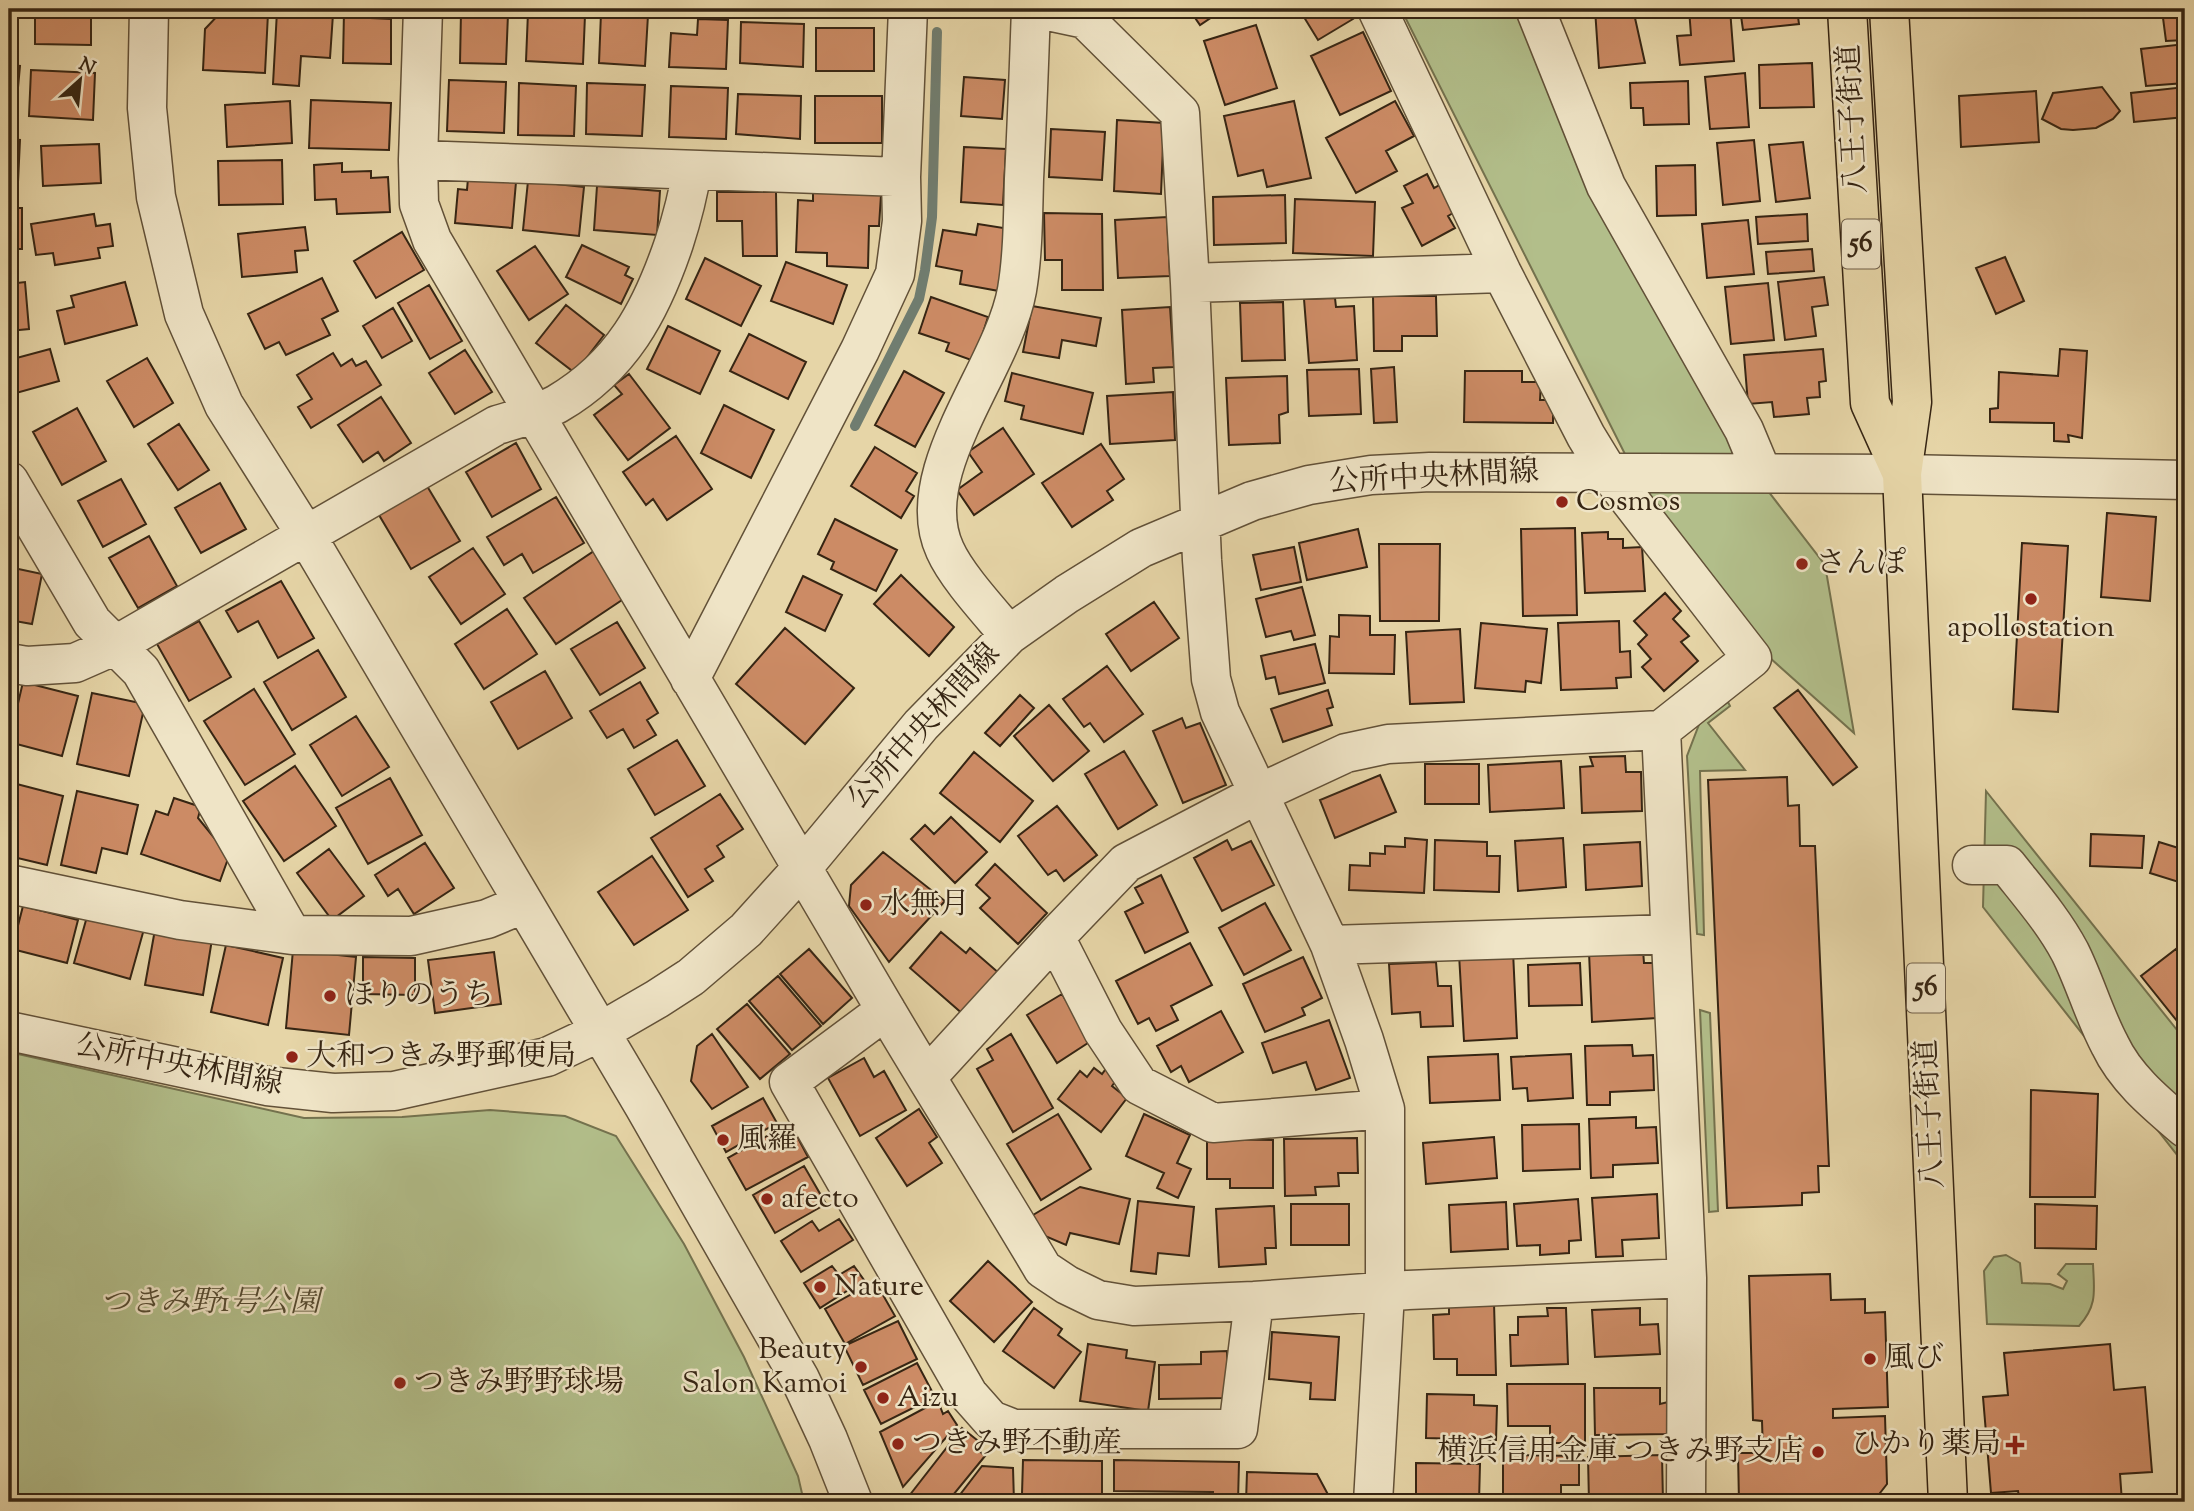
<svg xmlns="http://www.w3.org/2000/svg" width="2194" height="1511" viewBox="0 0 2194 1511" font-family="'Sorts Mill Goudy','Noto Serif JP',serif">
<rect width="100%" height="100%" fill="#e6d5a7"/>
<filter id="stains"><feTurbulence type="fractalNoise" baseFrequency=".00286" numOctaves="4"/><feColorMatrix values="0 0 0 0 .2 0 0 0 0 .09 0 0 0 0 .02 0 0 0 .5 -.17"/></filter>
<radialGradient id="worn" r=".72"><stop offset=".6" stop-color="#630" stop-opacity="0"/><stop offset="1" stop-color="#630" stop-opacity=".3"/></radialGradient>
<path fill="#b2be8a" stroke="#74724e" stroke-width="2" d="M1401 9H1521L1755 474 1825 565 1854 733 1751 641 1635 474Z
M1728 702 1730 706 1708 723 1745 770 1700 771 1704 935 1697 934 1687 756 1700 722Z
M1986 791 2185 1040V1165L1983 907Z
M1700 1010 1710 1013 1718 1211 1709 1212Z
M9 1052 304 1118 402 1117 490 1110 565 1116 616 1136 684 1244 744 1357 798 1476 804 1502H9Z
M2006 1255 2020 1263 2022 1283 2050 1284 2063 1289 2067 1281 2058 1274 2066 1264H2093C2094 1290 2098 1305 2079 1326L1987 1324 1984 1271 1994 1257Z"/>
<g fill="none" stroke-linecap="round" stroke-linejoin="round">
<path stroke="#707d70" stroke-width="10" d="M855 426 919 299 925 270 932 217 937 32"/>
</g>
<path fill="#cc8b65" stroke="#362513" stroke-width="2" d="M35 9H91V45L35 44Z
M1189 9H1224L1200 25Z
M1299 9H1347L1353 19 1318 40Z
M1595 9H1633L1645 63 1599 68Z
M1689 9H1730L1734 61 1680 65 1677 36 1691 35Z
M1740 9H1797L1799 24 1743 30Z
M222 11 268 13 265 73 203 70 205 29Z
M277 11 333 14 330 58 301 56 299 86 273 84Z
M344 11 371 12V18L391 19V64L343 63Z
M461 12 508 14 506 64 460 63Z
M528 12 585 15 583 64 526 61Z
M601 13 648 15 645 66 599 63Z
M2185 16V40L2166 41 2163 18Z
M698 19 728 20 726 69 669 67 671 33 697 35Z
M741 22 804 24 803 67 740 63Z
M1256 25 1277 88 1225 105 1204 41Z
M816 28H874V71H816Z
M1363 32 1391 91 1340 115 1311 56Z
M2185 44V83L2146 86 2141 49Z
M1812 63 1814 107 1760 108 1759 65Z
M9 65 20 66 16 109 9 108Z
M31 70 95 73 93 120 29 116Z
M1745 73 1749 127 1710 129 1705 77Z
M964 77 1005 80 1002 119 961 116Z
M449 80 506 82 504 133 447 131Z
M1688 81 1689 124 1644 125 1643 108H1631L1630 83Z
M519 83 576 86 574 136 518 135Z
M587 83 645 85 642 136 586 134Z
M671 86 728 88 726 139 669 137Z
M2102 87 2120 111 2113 119 2096 128 2073 130 2061 129 2042 119 2053 93Z
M2185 87V117L2134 122 2131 93Z
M2036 91 2039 142 1961 147 1959 96Z
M738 94 801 96 800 139 736 134Z
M815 96H882V143H815Z
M311 100 391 103 389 150 309 148Z
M290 101 292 143 227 147 225 105Z
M1294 101 1311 178 1267 187 1263 170 1238 176 1224 116Z
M1395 101 1414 136 1386 151 1397 171 1356 193 1326 138Z
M1117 120 1164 123 1161 194 1114 191Z
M1051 129 1105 132 1102 180 1049 177Z
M9 139 20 140 18 182H9Z
M1754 140 1760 201 1723 205 1717 143Z
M1803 142 1810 198 1776 202 1769 145Z
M99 144 101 183 43 186 41 146Z
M964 147 1006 149 1003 205 961 202Z
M282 160 283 204 219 205 218 161Z
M342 163V172L371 171V178L388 177 390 212 337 214 336 199 315 200 314 165Z
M1695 165 1696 215 1657 216 1656 166Z
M1427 174 1434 188 1443 183 1458 210 1448 216 1455 228 1422 246 1402 208 1413 203 1404 186Z
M468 178 516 182 512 228 455 223 458 189 467 190Z
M528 181 584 187 579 236 523 230Z
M597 186 660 191 657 235 594 230Z
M717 192H776L777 256H743L742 221H717Z
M813 192 881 195 879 226H869L868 268 827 266V253L796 252 798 200 813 201Z
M1285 195 1286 243 1214 245 1213 197Z
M1295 199 1375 202 1373 256 1293 253Z
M9 208H22V249H9Z
M1044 213 1102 214 1103 290H1062V260H1045Z
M94 214 96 226 110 224 113 246 98 248 100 258 55 265 53 253 36 255 31 224Z
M1807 214 1808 241 1758 244 1756 217Z
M1167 217 1170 276 1118 278 1115 220Z
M1748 220 1754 274 1707 278 1702 224Z
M978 224 1010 229 999 291 960 284 962 271 936 266 943 230 976 235Z
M305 227 308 250 295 251 297 272 242 277 238 234Z
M402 232 424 270 376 298 354 261Z
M582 245 629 267 625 275 633 279 621 304 566 277Z
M535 246 568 294 529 320 497 271Z
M1812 249 1814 271 1768 274 1766 252Z
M2005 257 2024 301 1996 314 1976 268Z
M705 258 761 286 741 326 686 299Z
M786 262 847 285 833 324 771 301Z
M1824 277 1828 305 1812 307 1816 336 1785 340 1778 282Z
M322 278 338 311 322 319 330 335 286 355 279 342 265 349 248 314Z
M25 282 29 329 9 331V284Z
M125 282 137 325 65 344 57 311 74 307 71 296Z
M1768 283 1774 340 1731 344 1725 287Z
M429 285 462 341 430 359 398 303Z
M1373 296H1436L1437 336H1402V351H1374Z
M931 297 988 317 974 361 946 351 949 343 919 333Z
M1335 298 1336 307 1354 306 1357 360 1309 363 1304 299Z
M1283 302 1285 360 1242 361 1240 303Z
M566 305 604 335 575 373 536 343Z
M1032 306 1101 318 1096 346 1062 340 1059 358 1023 352Z
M1170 307 1174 367 1153 368 1154 382 1126 384 1122 310Z
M393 308 412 341 382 358 363 326Z
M668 326 720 351 700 394 647 369Z
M749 334 806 362 788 399 730 371Z
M50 349 59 381 9 395V360Z
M1823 349 1826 381 1819 382 1820 397 1807 398 1809 414 1774 417 1772 402 1748 404 1744 355Z
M2060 349 2087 351 2082 438 2068 435 2069 442 2054 441V423L1990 422V409L1998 408 1999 372 2058 376Z
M465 350 492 392 455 414 429 373Z
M333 353 341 366 352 359 356 366 366 361 381 385 311 428 298 407 312 399 297 375Z
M147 358 173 403 134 427 107 381Z
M1394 367 1397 422 1374 423 1371 369Z
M1359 369 1361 414 1309 416 1307 370Z
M904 371 944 393 915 447 875 425Z
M1465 371H1522V382H1541L1540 400H1553V423L1464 422Z
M1012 373 1093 393 1083 434 1021 419 1024 406 1005 401Z
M629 374 670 428 628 460 594 415 622 394 614 385Z
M1287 376 1288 412 1279 415 1280 443 1229 445 1226 378Z
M1173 392 1175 440 1110 444 1107 396Z
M381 397 411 443 384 461 378 452 363 462 338 425Z
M724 405 774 430 751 478 701 453Z
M77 408 106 461 62 485 33 432Z
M179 424 209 470 178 490 148 444Z
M1003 428 1034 474 974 515 957 490 982 472 968 452Z
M676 436 712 489 667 520 653 499 646 505 623 472Z
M516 443 541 489 492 517 466 472Z
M1101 444 1124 479 1107 491 1113 500 1072 527 1042 483Z
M875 447 917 473 906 491 914 496 901 518 851 486Z
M121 479 146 524 103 547 78 501Z
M220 483 246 529 201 553 175 508Z
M427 486 460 541 411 569 379 515Z
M556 497 584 543 533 573 522 554 504 565 487 537Z
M2107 513 2156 517 2150 601 2101 597Z
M835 519 897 550 876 591 831 569 834 562 818 554Z
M1575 528 1577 615 1523 616 1521 529Z
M1358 529 1367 567 1307 580 1299 543Z
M1608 532V539H1623V548L1642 547 1645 591 1585 593 1582 533Z
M149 536 177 586 138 608 109 558Z
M2022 543 2068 546 2058 712 2013 709Z
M1379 544H1440L1439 621H1380Z
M1294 547 1301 582 1261 590 1253 555Z
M473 548 505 594 461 624 429 577Z
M594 551 625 598 556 644 524 598Z
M9 567 42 574 32 624 9 620Z
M901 575 954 627 929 656 874 604Z
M803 576 842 595 825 631 786 612Z
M281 581 314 638 278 658 258 621 238 632 226 611Z
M1302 587 1315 635 1294 640 1291 631 1266 637 1256 599Z
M1665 593 1681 611 1673 619 1689 636 1681 642 1698 661 1664 691 1642 667 1651 659 1638 644 1647 635 1634 621Z
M1154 602 1179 638 1131 671 1106 634Z
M507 609 537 654 484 689 455 644Z
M1339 615 1370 616V635H1395L1394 674 1329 673 1330 636 1339 637Z
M199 621 231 677 189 701 157 644Z
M1619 621 1620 652 1630 651 1631 677 1616 678 1617 688 1561 690 1558 623Z
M617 622 645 668 600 695 571 649Z
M1481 623 1547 629 1541 683 1526 681 1525 692 1475 688Z
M785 628 854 688 805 744 736 684Z
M1460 629 1464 702 1410 704 1406 632Z
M1315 644 1325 683 1279 694 1275 677 1266 679 1261 656Z
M318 650 346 697 292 730 264 682Z
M1107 666 1143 714 1104 742 1090 723 1084 727 1063 699Z
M545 671 572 718 518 749 491 702Z
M23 682 78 696 62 756 9 742Z
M640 682 658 713 647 720 656 735 634 748 623 729 607 738 590 711Z
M254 689 295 754 245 785 204 721Z
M1328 690 1333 707 1327 709 1332 725 1283 742 1271 709Z
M1798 690 1857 767 1833 785 1774 708Z
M92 693 145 704 129 776 77 764Z
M1020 695 1034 708 1000 746 985 733Z
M1049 705 1089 751 1053 781 1014 736Z
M356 716 389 767 342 796 310 745Z
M1182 718 1186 728 1200 723 1226 785 1183 803 1153 731Z
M677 740 705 786 655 815 628 769Z
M1124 751 1157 805 1118 829 1085 774Z
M974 752 1033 801 1000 842 940 793Z
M1625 756 1626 772H1641L1642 811 1582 813 1580 767 1593 766 1590 757Z
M1561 761 1564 808 1490 812 1488 765Z
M1425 764H1479V804H1425Z
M295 766 336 826 284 861 243 801Z
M1380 775 1396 812 1335 838 1320 800Z
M1787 777 1788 806 1799 805 1800 846H1815L1829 1166H1818L1819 1192 1802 1193V1205L1727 1208 1708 780Z
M390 778 422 835 368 864 336 808Z
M9 782 63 796 47 865 9 856Z
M77 791 138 805 127 854 102 848 96 873 61 865Z
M720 794 743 829 717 846 724 857 705 869 713 881 688 897 651 838Z
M174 798 201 807 198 818 229 856 220 881 141 854 156 811 168 815Z
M1057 806 1097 855 1064 881 1056 870 1048 875 1018 836Z
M951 817 987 852 955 883 911 839 925 825 934 834Z
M2091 834 2144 836 2142 868 2090 866Z
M1405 838 1427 840 1424 893 1349 890 1350 865 1370 866V853L1385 854V846L1405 847Z
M1563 838 1566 887 1518 891 1515 841Z
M1227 840 1232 850 1251 841 1274 885 1222 911 1194 858Z
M1435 840 1487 842V856H1500L1499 892 1434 890Z
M1640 842 1642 886 1586 890 1584 845Z
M2159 842 2185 850V884L2150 873Z
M425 843 454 888 414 914 398 889 388 896 375 875Z
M329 849 364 896 332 920 297 873Z
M883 852 945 901 889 962 849 906 851 885Z
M652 856 688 910 634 945 598 892Z
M995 864 1047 913 1018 944 980 908 990 898 976 885Z
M1161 875 1188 932 1145 953 1125 912 1143 903 1135 888Z
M1265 903 1291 950 1244 975 1219 928Z
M23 906 78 920 67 963 12 949Z
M88 913 144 929 130 979 74 963Z
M156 924 213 933 203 995 145 985Z
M941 932 966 953 970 948 1000 974 964 1015 910 968Z
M1190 943 1212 985 1171 1006 1178 1020 1156 1031 1149 1018 1138 1024 1116 981Z
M226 945 283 958 268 1025 211 1012Z
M809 949 852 998 823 1024 780 974Z
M2176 949 2185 961V1031L2141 976Z
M293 950 356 957 349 1035 286 1028Z
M1643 950 1644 963H1654L1657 1018 1592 1022 1589 952Z
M1513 951 1517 1038 1464 1041 1459 954Z
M494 952 501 1004 435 1013 428 960Z
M363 957 415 958V995L363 994Z
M1303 957 1322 998 1302 1008 1305 1015 1265 1032 1243 984Z
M1436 962 1438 986H1451L1453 1026 1421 1027 1420 1012 1392 1014 1389 964Z
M1580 963 1582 1005 1529 1006 1528 965Z
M778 976 821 1026 792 1050 749 1001Z
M1062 994 1091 1041 1057 1063 1027 1015Z
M747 1004 790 1054 760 1079 717 1029Z
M1221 1011 1243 1052 1189 1082 1181 1066 1171 1072 1157 1046Z
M1329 1020 1350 1078 1316 1090 1306 1062 1273 1073 1262 1043Z
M712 1034 748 1087 712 1109 691 1081 697 1046Z
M1011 1034 1053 1108 1013 1132 977 1069 993 1060 987 1049Z
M1632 1045 1633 1056 1653 1055 1654 1090 1610 1092V1105H1587L1585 1046Z
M1498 1054 1500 1100 1430 1103 1428 1057Z
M1571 1054 1573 1098 1528 1101 1527 1088 1513 1089 1511 1057Z
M864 1058 874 1077 884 1071 906 1110 860 1136 828 1078Z
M1108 1066 1120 1075 1112 1086 1127 1098 1101 1132 1058 1099 1080 1071 1087 1077 1094 1068 1102 1074Z
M2031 1090 2098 1094 2095 1197H2030Z
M763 1098 777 1123 726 1152 712 1126Z
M919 1109 937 1137 929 1143 942 1163 907 1186 876 1138Z
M1058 1114 1091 1169 1041 1200 1007 1144Z
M1144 1114 1190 1135 1177 1163 1191 1169 1178 1198 1157 1188 1164 1173 1126 1156Z
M1636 1117V1128L1656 1127 1658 1163 1613 1165V1177L1591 1178 1589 1119Z
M790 1123 808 1157 746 1190 728 1158Z
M1579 1124 1580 1169 1523 1171 1522 1125Z
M1494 1137 1497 1178 1426 1184 1423 1143Z
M1357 1138 1358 1173H1338L1339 1186 1315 1187 1316 1195 1285 1196 1284 1139Z
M1207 1139 1273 1140V1188H1230V1179H1207Z
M804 1166 826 1204 775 1233 753 1195Z
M1080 1187 1130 1199 1119 1244 1070 1233 1066 1245 1038 1233 1028 1218Z
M1657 1194 1659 1238 1622 1240 1623 1256 1596 1257 1592 1198Z
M1578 1199 1581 1240 1569 1241V1253L1540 1255V1245L1517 1246 1514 1204Z
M1138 1201 1194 1207 1189 1256 1158 1253 1156 1274 1131 1271Z
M1506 1202 1508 1249 1451 1252 1449 1205Z
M1291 1204H1349V1245H1291Z
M2035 1204 2097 1206 2096 1249 2035 1248Z
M1274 1206 1276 1248H1265L1266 1264 1219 1267 1216 1209Z
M839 1219 853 1240 801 1272 781 1241 812 1221 819 1231Z
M988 1261 1032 1302 994 1342 950 1301Z
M832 1266 839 1275 854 1266 864 1280 820 1308 804 1283Z
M1830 1274 1831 1300 1865 1299V1313L1885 1312 1888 1407 1833 1409V1418L1885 1416 1887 1484 1873 1502H1739L1738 1453H1763L1762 1421 1753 1420 1749 1276Z
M875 1281 895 1316 845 1344 825 1309Z
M1494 1303 1496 1375H1457V1359H1434L1433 1315 1449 1314V1305Z
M1034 1308 1062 1329 1058 1335 1081 1352 1054 1388 1003 1351Z
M1547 1308H1566L1568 1364 1511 1366 1510 1335H1518V1317L1548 1316Z
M1640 1308V1325L1658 1324 1660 1354 1595 1357 1592 1310Z
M898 1321 917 1359 863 1385 844 1346Z
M1272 1332 1339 1337 1335 1400 1310 1399 1311 1383 1269 1379Z
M1088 1344 1127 1350 1126 1358 1155 1362 1148 1411 1080 1401Z
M2110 1344 2114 1390 2145 1387 2152 1472 2120 1474 2122 1502H2020L2018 1491 1991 1493 1983 1397 2008 1395 2004 1353Z
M1227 1351 1228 1398 1159 1399V1365L1201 1364V1352Z
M917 1363 935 1397 881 1424 864 1390Z
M1507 1384H1585V1443H1550V1426H1508Z
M1594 1388H1660V1404L1668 1402 1669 1434 1595 1435Z
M1427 1394 1474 1395V1405L1497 1406 1496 1440 1426 1438Z
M938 1401 943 1414 948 1411 957 1425 903 1487 880 1432Z
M962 1428 982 1444 977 1449 985 1456 953 1495 954 1502H917L909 1496Z
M1503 1455 1579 1456V1485H1561V1502H1503Z
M1662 1455 1663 1502H1589L1588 1457Z
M1023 1460 1102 1461V1495L1022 1494Z
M1114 1460 1239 1462 1238 1502H1213V1492L1114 1491Z
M1416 1463 1480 1464 1479 1502H1416Z
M982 1466 1013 1468 1014 1502H960L959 1496Z
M1247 1472 1317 1474 1332 1502H1246Z"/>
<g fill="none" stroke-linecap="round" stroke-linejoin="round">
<g stroke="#625138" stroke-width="41">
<path id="minor" d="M149 9 147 108 156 197 184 314 224 405 306 535 644 1106 800 1379 828 1439 853 1502
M423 9 418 160 419 204 432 240C584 495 734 751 884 1007 936 1095 991 1181 1043 1269L1067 1285 1098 1300 1134 1306 1254 1301 1408 1290 1687 1278
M1038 9 1085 19 1180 113 1190 283 1202 560 1211 679 1220 712 1330 945 1364 1040 1385 1109V1293L1373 1502
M1535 9 1606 186 1744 430 1762 473
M418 160 901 177
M1190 283 1502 273
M9 481 92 622 141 671 292 935
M1009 635C990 612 957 577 945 550 909 472 1003 369 1017 290 1023 254 1023 216 1024 179 1027 122 1029 65 1031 9
M9 663 27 666 75 663 116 645 497 425C516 419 539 414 557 404 622 366 651 311 674 243 682 218 688 196 692 170
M690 679 860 350 895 274 902 221 901 177 908 9
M1661 730 1687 1278 1686 1502
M1972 865H2007C2029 893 2053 920 2070 952 2085 982 2094 1015 2110 1045 2126 1079 2157 1104 2185 1128
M9 884 180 920 292 935 411 936 487 919 523 904
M1055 937 1103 1031 1139 1085 1213 1123 1385 1109
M1330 945 1670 934
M886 1010 789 1082 968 1394 991 1420 1014 1429H1238L1254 1301
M9 1031 267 1086 333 1093 394 1091 547 1057 600 1032 657 999 691 977 746 930 803 867 921 725 1009 635 1067 594 1141 548 1252 501 1309 485 1371 475 1430 472 1902 474 2185 480
M927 1077 1055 937 1126 863 1260 793 1346 753 1388 744 1661 730 1752 658 1608 472 1586 436 1502 273 1377 9"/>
</g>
<g stroke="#362513" stroke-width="41">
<path id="major" d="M1847 9 1870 403 1902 474
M1889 9 1912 402 1902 474 1948 1502"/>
</g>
<use href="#minor" stroke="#efe4c6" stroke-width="38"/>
<use href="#major" stroke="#e6d5a7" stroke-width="38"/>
</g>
<g fill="#8f2418" stroke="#efe4c6" stroke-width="2.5">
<circle cx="1562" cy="502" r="7"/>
<circle cx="1802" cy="564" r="7"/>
<circle cx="2031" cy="599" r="7"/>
<circle cx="866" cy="905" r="7"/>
<circle cx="330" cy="996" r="7"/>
<circle cx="292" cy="1057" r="7"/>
<circle cx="723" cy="1140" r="7"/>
<circle cx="767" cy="1199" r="7"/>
<circle cx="820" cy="1287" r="7"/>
<circle cx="1870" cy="1359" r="7"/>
<circle cx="861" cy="1367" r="7"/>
<circle cx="400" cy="1383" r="7"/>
<circle cx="883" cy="1398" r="7"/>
<circle cx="898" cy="1444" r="7"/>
<path d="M2011.5 1434.5h7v7h7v7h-7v7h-7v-7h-7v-7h7z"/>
<circle cx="1818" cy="1452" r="7"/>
</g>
<g text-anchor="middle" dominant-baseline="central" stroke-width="5" stroke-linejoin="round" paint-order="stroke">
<g fill="#efe4c6" stroke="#6e5e49" stroke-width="2">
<rect x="1842" y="219.5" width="38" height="49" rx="5"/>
<rect x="1907" y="963.5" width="38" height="49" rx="5"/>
</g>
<g font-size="28" font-weight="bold" fill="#362513">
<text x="1861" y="244">56</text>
<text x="1926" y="988">56</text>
</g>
<g font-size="30" fill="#362513" stroke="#efe4c6">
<text transform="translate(1854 119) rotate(-93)">八王子街道</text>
<text transform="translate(1434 478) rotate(-3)">公所中央林間線</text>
<text transform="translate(925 727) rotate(-48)">公所中央林間線</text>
<text transform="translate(179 1066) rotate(11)">公所中央林間線</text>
<text transform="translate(1931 1114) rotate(-93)">八王子街道</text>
</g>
<g font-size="30" fill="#362513" stroke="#efe4c6" text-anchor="start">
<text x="1576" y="502">Cosmos</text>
<text x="1816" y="564">さんぽ</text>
<text x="2031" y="628" text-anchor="middle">apollostation</text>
<text x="880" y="905">水無月</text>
<text x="344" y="996">ほりのうち</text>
<text x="306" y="1057">大和つきみ野郵便局</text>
<text x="737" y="1140">風羅</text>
<text x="781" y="1199">afecto</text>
<text x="834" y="1287">Nature</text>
<text x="847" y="1350" text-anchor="end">Beauty<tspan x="847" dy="34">Salon Kamoi</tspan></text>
<text x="1884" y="1359">風び</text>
<text x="414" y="1383">つきみ野野球場</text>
<text x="897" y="1398">Aizu</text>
<text x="912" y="1444">つきみ野不動産</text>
<text x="2001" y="1445" text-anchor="end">ひかり薬局</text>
<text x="1804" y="1452" text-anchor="end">横浜信用金庫 つきみ野支店</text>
</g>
<g font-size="30" font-style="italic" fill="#554b31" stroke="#efe4c6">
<text x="210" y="1303">つきみ野1号公園</text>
</g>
</g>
<rect width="2194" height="1511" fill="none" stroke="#e6d5a7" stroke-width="35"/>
<rect x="10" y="10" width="2173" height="1490" fill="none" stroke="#362513" stroke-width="3.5"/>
<rect x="18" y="18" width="2159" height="1476" fill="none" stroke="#362513" stroke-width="2"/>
<g transform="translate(80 80) rotate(27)" stroke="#efe4c6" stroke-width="5" paint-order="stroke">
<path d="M0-5L12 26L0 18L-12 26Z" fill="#362513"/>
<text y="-10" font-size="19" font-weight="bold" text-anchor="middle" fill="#362513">N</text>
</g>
<rect width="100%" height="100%" filter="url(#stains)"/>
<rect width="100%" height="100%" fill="url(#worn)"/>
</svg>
